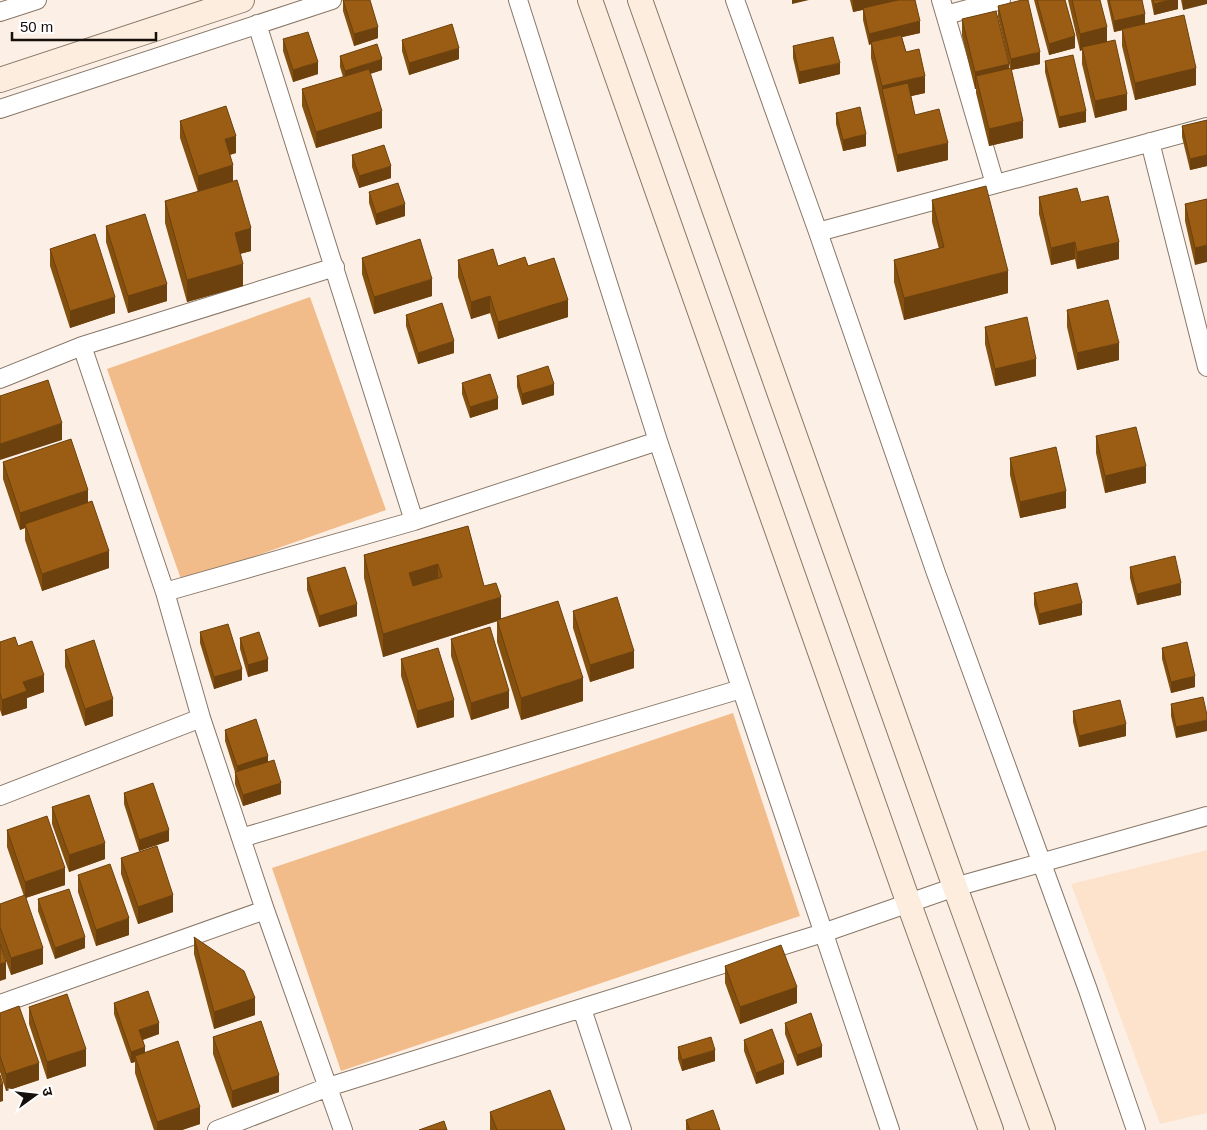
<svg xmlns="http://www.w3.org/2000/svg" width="1207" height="1130" viewBox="0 0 1207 1130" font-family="Arial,'Noto Sans Devanagari',sans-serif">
<rect width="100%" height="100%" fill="#fcf0e6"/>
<path fill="#fde3cc" d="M1207 850V1113L1160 1124 1071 884Z"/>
<path fill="#f1bc8a" d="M310 297 386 510 182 582 107 369Z
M733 713 800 916 341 1071 272 868Z"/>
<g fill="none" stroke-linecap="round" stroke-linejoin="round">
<g stroke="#887767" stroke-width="20">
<path id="street" d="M518 0 658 441 890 1130
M735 0 818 232 936 573 1088 990 1136 1130
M941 0 995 184
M0 12 37 0
M946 15 1001 0
M257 24 414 521
M0 109 332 0
M1150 142 1207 367
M818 232 1207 127
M82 346 165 592 201 718 265 910 343 1130
M0 379 82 346 335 267
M165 592 414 521 658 441
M0 796 201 718
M241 838 741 689
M0 1004 265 910
M582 1009 622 1130
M217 1130 328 1087 823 933 955 887 1207 816"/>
</g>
<g stroke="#887767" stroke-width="26">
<path id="secondary" d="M590 0 909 904 991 1130
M640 0 955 887 1043 1130
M0 80 242 0"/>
</g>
<use href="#street" stroke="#fff" stroke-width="18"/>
<use href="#secondary" stroke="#fdedde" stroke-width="24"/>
</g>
<path fill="#845010" d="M343 0 378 38 354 46 343 11Z
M850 0H915L920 33 902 37 906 52 925 93 911 96 915 115 948 160 897 172 871 58V44L869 45 863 20V10L853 12Z
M1034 0H1065L1075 48 1049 55Z
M1068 0H1100L1107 41 1127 110 1095 118 1082 64V50L1080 51Z
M1107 0H1142L1145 24 1196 85 1135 100 1122 46V30L1114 32Z
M1151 0H1178V9L1154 15Z
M1181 0H1207L1183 10Z
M998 6 1040 64 1011 70 1023 138 989 146 976 93V89H975L962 36V19L1009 69 1010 68 998 17Z
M283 39 318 74 293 82 283 51Z
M402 40 459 59 409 75 402 51Z
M793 46 840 74 799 84 793 58Z
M340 56 382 70 370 74 382 128 316 148 302 106V89L343 77 340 67Z
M1045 61 1086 122 1059 128 1045 72Z
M836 113 866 146 843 151 836 124Z
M1207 120V166L1190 170 1182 137V126Z
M180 121 236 153 230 155 233 181 251 251 240 254 243 286 187 302 165 223V201L198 192 180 138Z
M352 155 391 178 359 188 352 167Z
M369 192 405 216 376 225 369 203Z
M1039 197 1081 202 1119 259 1077 269 1075 259 1051 265 1039 214Z
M1207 199 1195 265 1185 221V204Z
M932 200 1008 293 904 320 894 282V260L939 249 932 222Z
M106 226 167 301 128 313 106 242Z
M50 249 115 313 70 328 50 266Z
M362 258 432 296 374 314 362 274Z
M458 260 498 266H528L568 317 498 339 490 313 471 319 458 277Z
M1067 310 1119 360 1077 370 1067 327Z
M406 315 454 353 418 364 406 326Z
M985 327 1036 376 995 386 985 344Z
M517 376 554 395 522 405 517 387Z
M462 383 498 409 470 418 462 394Z
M1096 436 1146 483 1105 493 1096 453Z
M1010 458 1066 508 1020 518 1010 475Z
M3 462 88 503 109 568 42 591 25 540V528L20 530 3 479Z
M468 526 484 586 501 619 583 701 521 720 497 642V621L383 657 364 578V555Z
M1130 567 1181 595 1137 605 1130 578Z
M307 578 357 616 319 627 307 590Z
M1034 593 1082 615 1039 625 1034 605Z
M573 611 634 668 590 682 573 628Z
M200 632 242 680 214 689 200 643Z
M240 638 268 671 248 677 240 649Z
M451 639 509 708 471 720 451 656Z
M0 642 18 646 44 692 27 698V708L2 716 0 710Z
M1162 648 1195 687 1171 693 1162 659Z
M65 650 113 716 85 726 65 667Z
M401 659 454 717 417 728 401 676Z
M1203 697 1176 738 1171 716V704Z
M1073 711 1126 736 1079 747 1073 722Z
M225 730 268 761 281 794 243 806 235 784V772L225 741Z
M124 793 169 841 139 851 124 804Z
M52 807 105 859 69 872 52 824Z
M7 830 65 885 26 898 43 964 11 975 0 944V904L24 896 7 847Z
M121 858 173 912 138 924 121 874Z
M78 875 129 935 96 946 78 892Z
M38 899 85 948 55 959 38 911Z
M194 937 255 1015 214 1029 194 954Z
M725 966 797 1003 740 1024 725 983Z
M114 1003 159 1034 143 1040 145 1053 200 1124 182 1130H154L135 1073V1062L131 1063 114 1014Z
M29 1007 86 1066 47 1079 29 1024Z
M0 1013 39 1080 6 1091 0 1072Z
M785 1023 822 1057 797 1066 785 1034Z
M213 1037 279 1092 232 1108 213 1054Z
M744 1040 784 1074 756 1084 744 1051Z
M678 1047 715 1061 682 1071 678 1059Z
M490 1112 565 1130H490Z
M686 1120 720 1130H686Z"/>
<path fill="#6c410d" d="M792 0H809L792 4Z
M853 0H904L853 12Z
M1170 0H1178V9L1154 15V4Z
M1183 0H1207V4L1183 10Z
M1145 14V25L1114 32V21Z
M920 21V33L872 44 871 42V44L869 45V34Z
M378 27V38L354 46V34Z
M1107 27V44L1082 47V50L1080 51V34Z
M1075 36V48L1049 55V44Z
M459 48V59L409 75V63Z
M1040 52V64L1011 70V59Z
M382 59V70L345 82V71Z
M318 62V74L293 82V70Z
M840 63V74L799 84V72Z
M1009 64V81L976 76V89H975V72Z
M1196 68V85L1135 100V83Z
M925 76V93L885 102 882 89V103V86Z
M1127 94V110L1095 118V101Z
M382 111V128L316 148V132Z
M1086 111V122L1059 128V117Z
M1023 121V138L989 146V129Z
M866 134V146L843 151V140Z
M236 136V153L225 156V139Z
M948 143V160L897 172V155Z
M1207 155V166L1190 170V159Z
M233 165V182L198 193V176Z
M391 166V178L359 188V176Z
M405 204V216L376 225V214Z
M251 228V251L235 255V233Z
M1075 242V259L1051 265V248Z
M1119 242V259L1077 269V252Z
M1207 245V262L1195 265V248Z
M243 264V286L187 302V280Z
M1008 271V293L904 320V298Z
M432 279V296L374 314V297Z
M167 284V301L128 313V296Z
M490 296V313L471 319V302Z
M115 297V313L70 328V311Z
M568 300V317L498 339V322Z
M454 341V353L418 364V353Z
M1119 343V360L1077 370V353Z
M1036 359V376L995 386V369Z
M554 384V395L522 405V394Z
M498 398V409L470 418V407Z
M62 423V440L0 460V444Z
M1146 466V483L1105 493V476Z
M88 490V507L25 524V528L20 530V513Z
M1066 491V508L1020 518V502Z
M109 551V568L42 591V574Z
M438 564V586L409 595V573Z
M1181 583V595L1137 605V594Z
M501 597V620L383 657V634Z
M1082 603V615L1039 625V614Z
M357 604V616L319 627V616Z
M634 651V668L590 682V665Z
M268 659V671L248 677V665Z
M242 669V680L214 689V677Z
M44 675V692L27 698V708L2 716V700L23 682Z
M1195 676V687L1171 693V682Z
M583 678V701L521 720V698Z
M509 691V708L471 720V703Z
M113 699V716L85 726V709Z
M454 700V717L417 728V711Z
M1207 720V731L1176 738V727Z
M1126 724V736L1079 747V736Z
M268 756V767L237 778V766Z
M281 783V794L243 806V795Z
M169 830V841L139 851V840Z
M105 843V859L69 872V855Z
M65 868V885L25 898V882Z
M173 895V912L138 924V907Z
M129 918V935L96 946V930Z
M85 937V948L55 959V948Z
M43 948V964L11 975V958Z
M6 962V979L0 981V964Z
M797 987V1003L740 1024V1007Z
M255 998V1015L214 1029V1012Z
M159 1023V1034L139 1041V1030Z
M822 1046V1057L797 1066V1055Z
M145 1047V1058L135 1056V1062L131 1063V1052Z
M86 1049V1066L47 1079V1062Z
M715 1050V1061L682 1071V1060Z
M784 1062V1074L756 1084V1073Z
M39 1063V1080L6 1091V1074Z
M279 1075V1092L232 1108V1091Z
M3 1084V1101L0 1102V1085Z
M200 1107V1124L182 1130H157V1122Z"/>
<path fill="#9a5d13" stroke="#6c410d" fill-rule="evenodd" d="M343 0H370L378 27 354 34Z
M898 0H915L920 21 869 34 863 8Z
M1022 0H1028L1040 52 1011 59 998 6Z
M1037 0H1065L1075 36 1049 44Z
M1072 0H1100L1107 27 1080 34Z
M1109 0H1142L1145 14 1114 21Z
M1153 0H1170L1154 4Z
M996 11 1009 64 975 72 962 19Z
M1184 15 1196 68 1135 83 1122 29Z
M452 24 459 48 409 63 402 40Z
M308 32 318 62 293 70 283 39Z
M901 35 906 52 919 49 925 76 882 86 871 42Z
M833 37 840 63 799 72 793 46Z
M1115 40 1127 94 1095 101 1082 47Z
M377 44 382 59 345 71 340 56Z
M1073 55 1086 111 1059 117 1045 61Z
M1011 68 1023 121 989 129 976 76Z
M369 69 382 111 316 132 302 89Z
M908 83 915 115 939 109 948 143 897 155 882 89Z
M226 106 236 136 225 139 233 165 198 176 180 121Z
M860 107 866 134 843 140 836 113Z
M1207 120V155L1190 159 1182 126Z
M384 145 391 166 359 176 352 155Z
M237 180 251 228 235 233 243 264 187 280 165 201Z
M398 183 405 204 376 214 369 192Z
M986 186 1008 271 904 298 894 260 944 247 932 200Z
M1077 188 1081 202 1108 196 1119 242 1077 252 1075 242 1051 248 1039 197Z
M1207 199V245L1195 248 1185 204Z
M145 214 167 284 128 296 106 226Z
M95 234 115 297 70 311 50 249Z
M420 239 432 279 374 297 362 258Z
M493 249 498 266 525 257 528 266 554 258 568 300 498 322 490 296 471 302 458 260Z
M1108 300 1119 343 1077 353 1067 310Z
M442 303 454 341 418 353 406 315Z
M1027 317 1036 359 995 369 985 327Z
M548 366 554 384 522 394 517 376Z
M490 374 498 398 470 407 462 383Z
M48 380 62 423 0 444V396Z
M1136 427 1146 466 1105 476 1096 436Z
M71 439 88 490 20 513 3 462Z
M1056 447 1066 491 1020 502 1010 458Z
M92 501 109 551 42 574 25 524Z
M468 526 484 586 496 583 501 597 383 634 364 555ZM438 564 442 577 413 586 409 573Z
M1175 556 1181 583 1137 594 1130 567Z
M345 567 357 604 319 616 307 578Z
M1077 583 1082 603 1039 614 1034 593Z
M617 597 634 651 590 665 573 611Z
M558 601 583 678 521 698 497 620Z
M228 624 242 669 214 677 200 632Z
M490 627 509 691 471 703 451 639Z
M259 632 268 659 248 665 240 638Z
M15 637 18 646 32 641 44 675 23 682 27 691 2 700 0 693V642Z
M94 640 113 699 85 709 65 650Z
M1187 642 1195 676 1171 682 1162 648Z
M438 648 454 700 417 711 401 659Z
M1203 697 1207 715V720L1176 727 1171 704Z
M1120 700 1126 724 1079 736 1073 711Z
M256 719 268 756 237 766 225 730Z
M274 760 281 783 243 795 235 772Z
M153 783 169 830 139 840 124 793Z
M89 795 105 843 69 855 52 807Z
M47 816 65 868 25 882 7 830Z
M157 846 173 895 138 907 121 858Z
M110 864 129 918 96 930 78 875Z
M69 889 85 937 55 948 38 899Z
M25 895 43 948 11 958 0 927V904Z
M194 937 244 971 255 998 214 1012Z
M0 944 6 962 0 964Z
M781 945 797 987 740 1007 725 966Z
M148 991 159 1023 139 1030 145 1047 131 1052 114 1003Z
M67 994 86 1049 47 1062 29 1007Z
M19 1006 39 1063 6 1074 0 1056V1013Z
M811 1013 822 1046 797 1055 785 1023Z
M261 1021 279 1075 232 1091 213 1037Z
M772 1029 784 1062 756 1073 744 1040Z
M711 1037 715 1050 682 1060 678 1047Z
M178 1041 200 1107 157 1122 135 1056Z
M0 1075 3 1084 0 1085Z
M550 1090 565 1130H497L490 1112Z
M713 1110 720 1130H690L686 1120Z
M444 1121 447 1130H419Z"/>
<g transform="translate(35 1095) rotate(75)" stroke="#ffffff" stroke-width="4" paint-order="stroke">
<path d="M0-4L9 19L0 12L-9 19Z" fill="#160f0a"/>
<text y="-8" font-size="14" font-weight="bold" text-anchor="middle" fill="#160f0a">उ</text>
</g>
<path d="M12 32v8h144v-8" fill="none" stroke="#160f0a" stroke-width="2.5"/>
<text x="20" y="32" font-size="15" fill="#160f0a" stroke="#ffffff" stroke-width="4" paint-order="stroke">50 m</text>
</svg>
